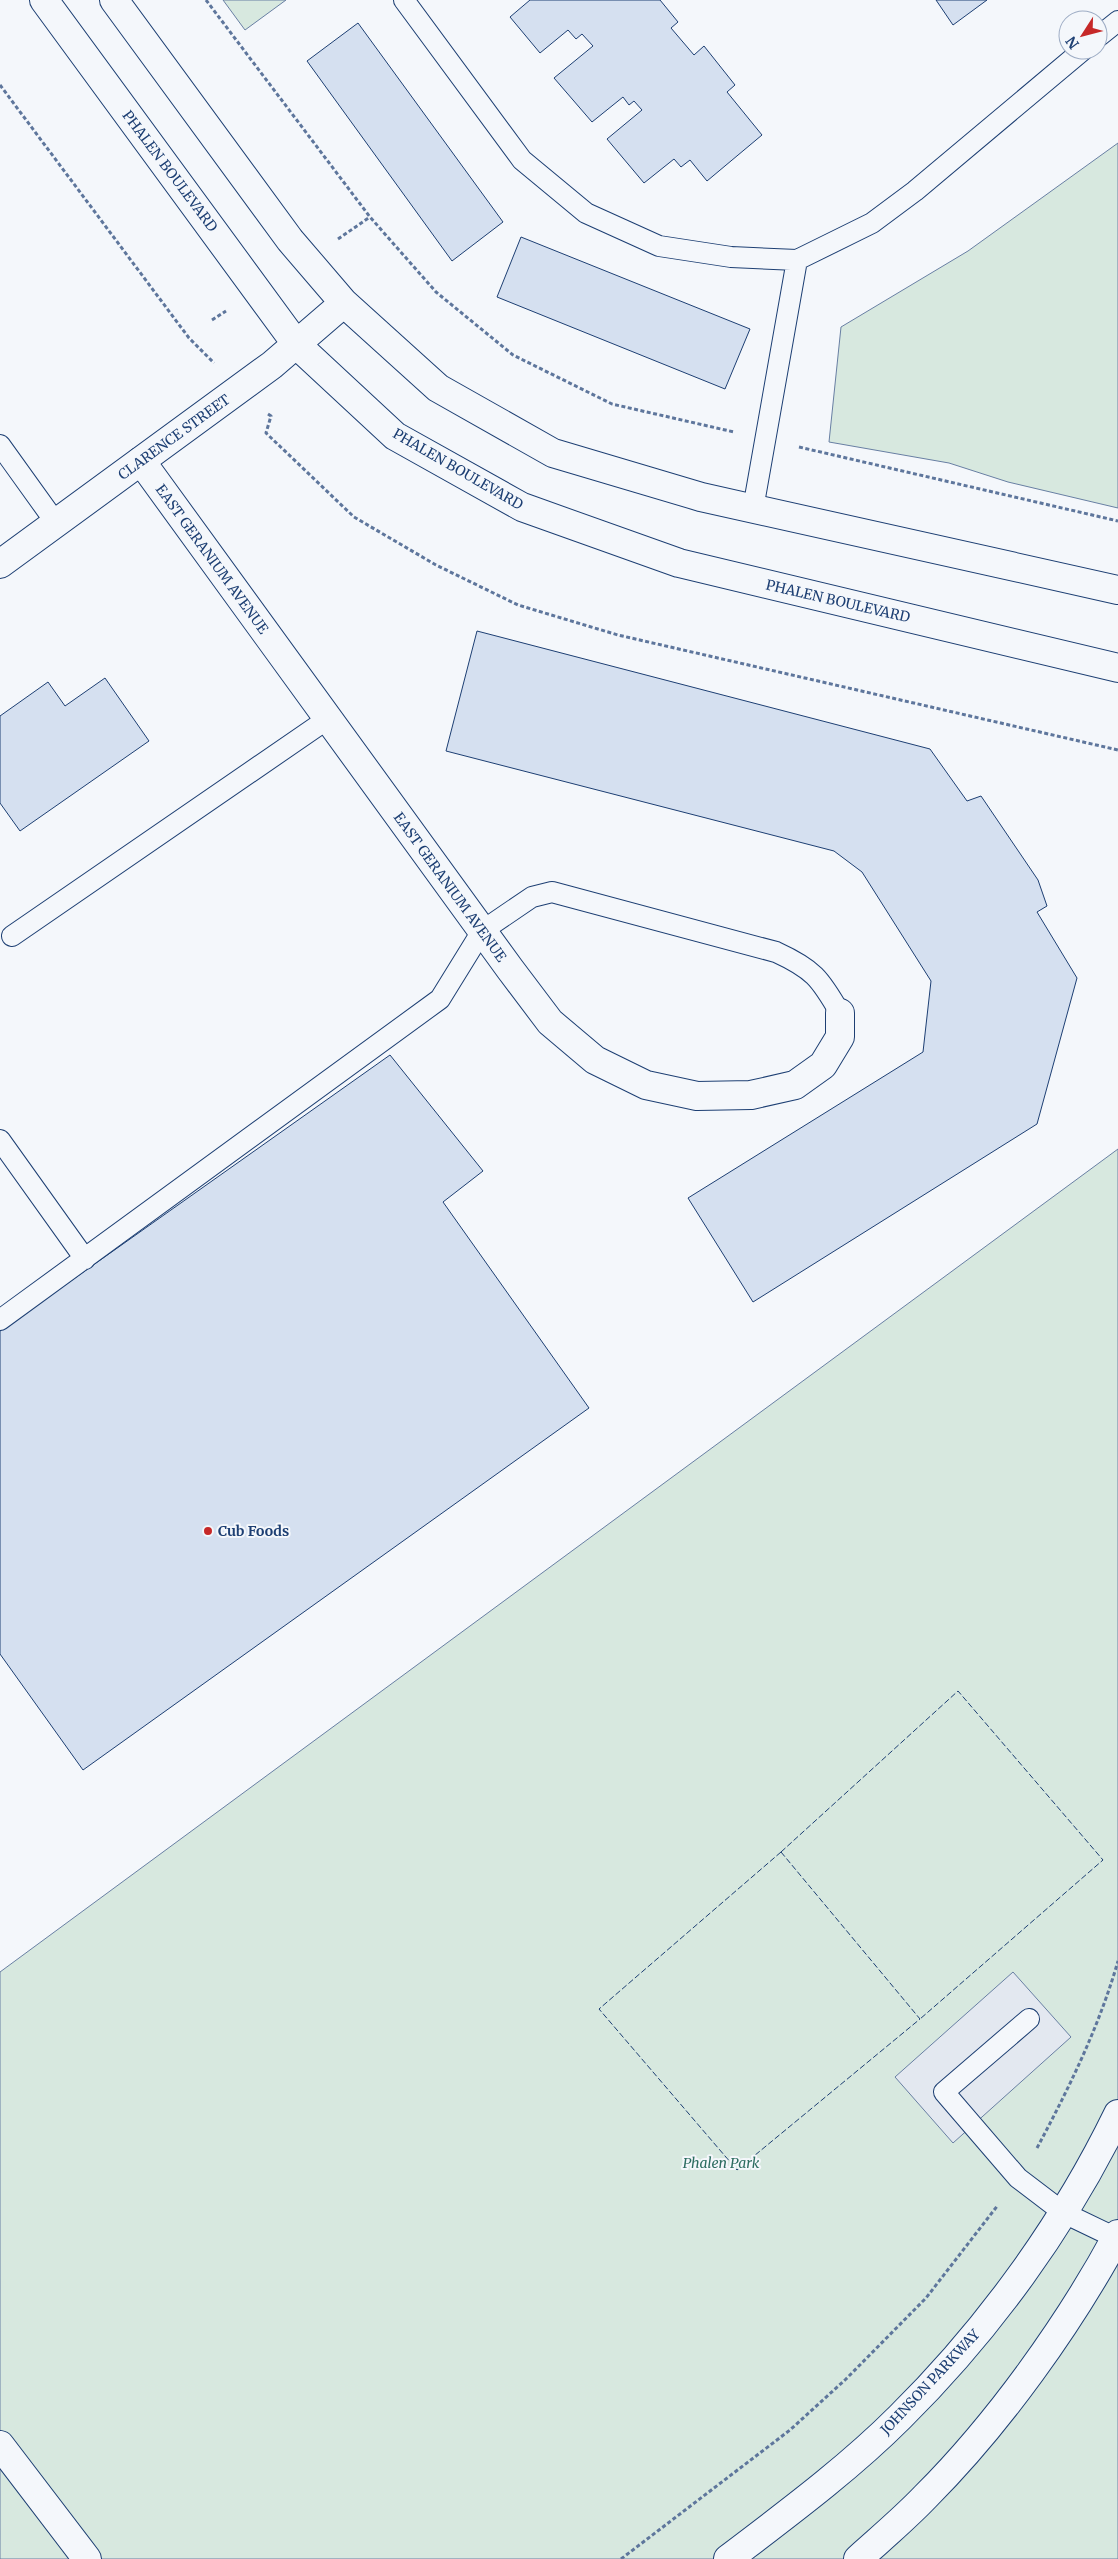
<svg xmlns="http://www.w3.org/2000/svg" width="1118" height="2559" viewBox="0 0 1118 2559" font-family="Merriweather,serif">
<rect width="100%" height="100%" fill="#f4f7fb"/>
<path fill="#d7e8df" stroke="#687fa3" d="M223 0H286L245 30Z
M1118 143V508L1008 482 949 463 829 442 841 327 968 251Z
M1118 1149V2559H0V1972Z"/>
<path fill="#e3e8f0" stroke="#687fa3" d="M1013 1972 1071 2037 953 2143 895 2077Z"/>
<path fill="#d5e0f0" stroke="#1d3f73" d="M530 0H660L678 22 671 28 694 55 704 46 735 85 727 92 762 135 707 181 690 160 681 167 674 159 644 183 607 139 642 110 634 101 629 105 623 97 592 122 554 78 593 46 582 34 576 39 568 30 540 53 510 17Z
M936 0H987L953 25Z
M358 23 503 222 452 261 307 61Z
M521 237 750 329 725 389 497 297Z
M477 631 930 749 967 801 981 796 1038 880 1047 906 1037 912 1077 978 1037 1124 753 1302 688 1198 923 1052 931 981 862 872 834 851 446 751Z
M105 678 149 741 20 831 0 803V716L48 682 65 706Z
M390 1055 483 1171 443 1202 589 1408 83 1770 0 1654V1331Z"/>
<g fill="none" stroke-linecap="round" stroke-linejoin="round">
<g stroke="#1d3f73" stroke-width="22">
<path id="lane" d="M404 0 522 160 586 213 659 246 731 257 797 260
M1098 37 1118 21
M0 445 56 523
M753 509 797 260 872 223 915 191 1083 50
M12 936 329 718
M0 1140 85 1259
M0 1320 440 999 482 931 532 897 552 892 776 952C813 969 820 978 840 1013
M1029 2019 944 2092 1018 2178 1064 2213 1116 2238"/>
</g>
<g stroke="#1d3f73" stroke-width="30">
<path id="street" d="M141 461 510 969 550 1022 595 1060 646 1085 697 1096 751 1095 795 1085 823 1065 840 1037V1013"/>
</g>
<g stroke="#1d3f73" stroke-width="30">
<path id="secondary" d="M44 0 297 345 395 436 522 507 679 563 1118 668
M114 0 290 240 344 303 438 388 553 453 701 497 1118 590
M0 564 272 365 344 303
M0 2445 87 2559
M728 2559C787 2514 848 2469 900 2417 988 2330 1064 2225 1118 2114
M858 2559C880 2539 904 2519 925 2497 998 2424 1069 2325 1118 2234"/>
</g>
<path stroke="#5e769c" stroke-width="3" stroke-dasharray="4 2.5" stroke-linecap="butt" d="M206 0 370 217 436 292 513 355 612 404 734 432
M0 85 189 338 214 363
M338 239 370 217
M212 320 226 311
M268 414 271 416 266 433 354 517 436 565 518 605 618 635 1118 750
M799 447 1118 521
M1037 2148C1069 2088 1099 2027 1118 1961
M621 2559 790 2430 846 2379 926 2298 998 2205"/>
<use href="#lane" stroke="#f4f7fb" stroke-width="20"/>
<use href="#street" stroke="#f4f7fb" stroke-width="28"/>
<use href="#secondary" stroke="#f4f7fb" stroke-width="28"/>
<path stroke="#1d3f73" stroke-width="1" stroke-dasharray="6 2.5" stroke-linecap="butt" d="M781 1852 920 2019 737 2170 599 2009Z
M781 1852 958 1691 1103 1860 920 2019"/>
</g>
<circle fill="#c62828" stroke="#f4f7fb" stroke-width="2" cx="208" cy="1531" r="5"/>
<g text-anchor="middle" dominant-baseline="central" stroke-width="4" stroke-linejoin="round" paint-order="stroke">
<g font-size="14" fill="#1d3f73" stroke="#f4f7fb">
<text transform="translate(170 171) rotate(53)">PHALEN BOULEVARD</text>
<text transform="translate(174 437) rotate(-36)">CLARENCE STREET</text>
<text transform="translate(458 469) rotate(30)">PHALEN BOULEVARD</text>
<text transform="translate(212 559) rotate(54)">EAST GERANIUM AVENUE</text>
<text transform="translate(838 601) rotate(13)">PHALEN BOULEVARD</text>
<text transform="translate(450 887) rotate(54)">EAST GERANIUM AVENUE</text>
<text transform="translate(930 2382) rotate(-47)">JOHNSON PARKWAY</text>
</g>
<g font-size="14" font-weight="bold" fill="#1d3f73" stroke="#f4f7fb" text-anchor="start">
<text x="218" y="1531">Cub Foods</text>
</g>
<g font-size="14" font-style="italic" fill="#2c6c60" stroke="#f4f7fb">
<text x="721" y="2163">Phalen Park</text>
</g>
</g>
<g transform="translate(1083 35) rotate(234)"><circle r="24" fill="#f4f7fb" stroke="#9eadc5"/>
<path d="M0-4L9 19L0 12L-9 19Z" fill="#c62828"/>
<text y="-8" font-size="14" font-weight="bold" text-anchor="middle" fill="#1d3f73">N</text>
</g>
</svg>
